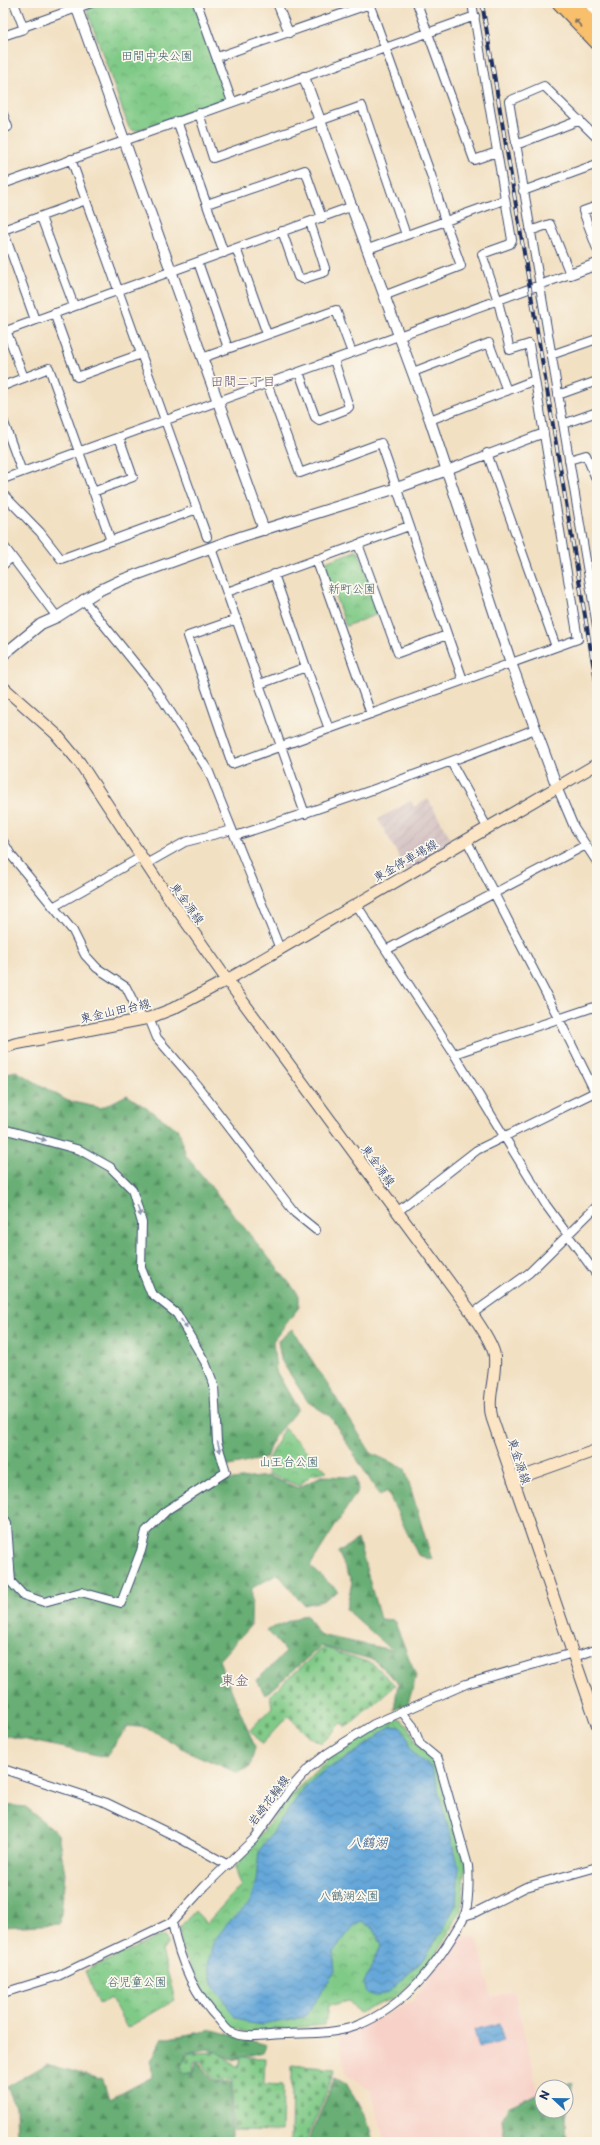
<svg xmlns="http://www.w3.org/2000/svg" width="600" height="2145" viewBox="0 0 600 2145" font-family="'Playpen Sans','Klee One',sans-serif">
<defs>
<pattern id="industrial-furrows" width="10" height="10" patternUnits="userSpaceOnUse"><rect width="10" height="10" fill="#d2bfc0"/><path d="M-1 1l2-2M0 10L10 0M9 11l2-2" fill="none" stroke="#b4a4a7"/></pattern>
<pattern id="forest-firs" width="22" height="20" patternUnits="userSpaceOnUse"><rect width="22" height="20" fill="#68ae74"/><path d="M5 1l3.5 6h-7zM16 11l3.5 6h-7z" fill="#558e62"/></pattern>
<pattern id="cemetery-stones" width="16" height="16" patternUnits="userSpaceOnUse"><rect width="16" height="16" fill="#80ca87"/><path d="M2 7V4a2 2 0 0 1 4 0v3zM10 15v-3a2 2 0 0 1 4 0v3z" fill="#68a472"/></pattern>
<pattern id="park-crowns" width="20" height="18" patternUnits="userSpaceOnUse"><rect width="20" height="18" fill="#80ca87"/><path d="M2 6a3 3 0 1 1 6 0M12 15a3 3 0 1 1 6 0" fill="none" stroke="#68a472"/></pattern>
<pattern id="water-waves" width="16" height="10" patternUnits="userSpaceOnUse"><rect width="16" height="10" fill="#65a7d9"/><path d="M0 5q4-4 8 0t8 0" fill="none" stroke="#5288b3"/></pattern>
</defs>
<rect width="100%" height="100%" fill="#fbf7ec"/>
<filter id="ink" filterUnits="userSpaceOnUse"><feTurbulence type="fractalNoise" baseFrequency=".025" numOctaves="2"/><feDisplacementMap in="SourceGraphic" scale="8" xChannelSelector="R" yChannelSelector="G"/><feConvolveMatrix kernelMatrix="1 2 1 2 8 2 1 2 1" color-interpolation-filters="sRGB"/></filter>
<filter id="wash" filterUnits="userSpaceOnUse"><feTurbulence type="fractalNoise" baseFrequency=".012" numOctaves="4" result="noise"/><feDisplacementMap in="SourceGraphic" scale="16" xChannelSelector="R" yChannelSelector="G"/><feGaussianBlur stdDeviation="0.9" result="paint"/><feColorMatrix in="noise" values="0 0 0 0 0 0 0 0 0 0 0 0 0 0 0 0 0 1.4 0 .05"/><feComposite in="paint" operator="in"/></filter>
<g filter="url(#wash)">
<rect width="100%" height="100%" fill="#f2e0c2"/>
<path fill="#f7d1c8" d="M456 1935 478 1939 491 1997 514 1992 539 2094 508 2104 502 2116 505 2142H385L371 2090 347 2074 339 2036 414 2001Z"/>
<path fill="url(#industrial-furrows)" d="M428 799 454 844 407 871 378 819 411 801 414 807Z"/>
<path fill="url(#forest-firs)" stroke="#426e69" d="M16 1071 68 1101 101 1108 127 1095 179 1130 186 1156 299 1295V1307L273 1341 276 1371 298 1409 273 1438 266 1458 221 1468 224 1481 268 1476 298 1488 321 1476 356 1477 358 1490 310 1566 338 1591 322 1601 304 1605 278 1574 252 1588 251 1625 219 1660 255 1747 250 1767 238 1773 189 1752 148 1728 128 1726 106 1757 3 1735V1074Z
M292 1329 371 1453 405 1469 432 1560 418 1555 387 1491 380 1496 330 1416 308 1402 281 1360 278 1341Z
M358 1539 380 1619 394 1620 416 1676 408 1704 394 1710 398 1683 374 1660 321 1646 265 1695 257 1680 286 1652 267 1630 306 1614 319 1635 392 1650 346 1609 352 1582 338 1552Z
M3 1805 26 1807 58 1834 65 1873 60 1924 3 1927Z
M213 2030 267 2045 264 2052 232 2060 208 2049 187 2053 180 2072H194L196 2062 200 2063 215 2083 231 2081V2138L227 2142H17L16 2107 7 2087 47 2064 103 2080 109 2100 152 2077 151 2062 162 2039Z
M335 2077 346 2083 368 2122 373 2142H308Z
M573 2083 566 2117 567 2142H505L502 2119 509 2106 542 2092V2111H566V2087H555Z"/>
<path fill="url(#cemetery-stones)" stroke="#4e7c72" d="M323 1647 373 1664 395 1685 347 1727 342 1723 322 1743 309 1737 288 1716 262 1744 250 1730 272 1707 270 1695Z
M217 2052 238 2067 240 2057 265 2058 264 2084 283 2085 282 2131 233 2130 232 2078 216 2082 201 2061H194L193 2071 183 2073 181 2066 189 2053Z
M292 2065 336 2069 306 2142H291Z"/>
<path fill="url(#park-crowns)" stroke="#4e7c72" d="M100 3H194L227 95 223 100 135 131 129 128 87 10Z
M358 550 381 613 346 626 323 563Z
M284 1428 327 1471 312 1474 299 1486 268 1474 266 1463Z
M399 1719 409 1727 417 1744 435 1760 466 1866 461 1911 429 1967 395 1997 359 2013 349 2001 328 2006 325 2025 246 2032 231 2027 212 2007 180 1947V1927L195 1911 207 1923 241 1885 235 1867 295 1791 328 1759 384 1723Z
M160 1936H164L168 1943 162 1951 175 2000 127 2028 111 1998 99 2004 85 1971Z"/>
<path fill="url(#water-waves)" stroke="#406b9c" d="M391 1726 401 1727 409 1740V1746L415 1755 432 1768 459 1868 456 1904 443 1930 421 1962 388 1992 375 1996 367 1993 364 1983 381 1946 374 1928 361 1922 353 1927 333 1952 335 1971 305 2017 262 2025 249 2023 235 2017 211 1981 208 1965 213 1942 228 1923 250 1903 256 1881 259 1851 305 1787 322 1772 359 1750Z
M499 2023 504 2041 479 2048 474 2030Z"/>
</g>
<g filter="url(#ink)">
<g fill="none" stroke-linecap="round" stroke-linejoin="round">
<g stroke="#3b4a6d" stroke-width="10">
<path id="minor" d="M197 3 232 102
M277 3 289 33
M369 3 431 175 445 221 461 266 386 295
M417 3 474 160 497 152
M589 3 591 9 597 16
M23 27 91 3
M3 36 24 29 14 3
M217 57 370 4
M199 113 213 158 362 106 406 235
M3 114 8 127 3 129
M177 121 224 253
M597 138 544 86 509 101 597 626
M516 145 580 120
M71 159 207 537
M3 184 475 16
M523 191 597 164
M207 204 305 170 322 218
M597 206 583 211 597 249
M41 217 74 306
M3 230 35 320
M3 230 86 200
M282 231 298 277 303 279 325 272V268L310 222
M236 248 267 334
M368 249 504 200
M198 262 228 348
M54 313 77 377 141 354
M6 330 24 378
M3 332 353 206
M551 355 597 339
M202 358 336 310 352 353
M299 372 315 417 319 420 347 409 349 407 334 360
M413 372 489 343 507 391
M267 383 300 473 381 443 463 680
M3 386 49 368 111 541
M558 395 597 381
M3 420 22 472
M430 420 535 380
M563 424 597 412
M487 453 556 647
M569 460 586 455 597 481
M447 470 544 433
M3 479 570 274 550 224 530 231
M93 492 133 477 119 437
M3 494 40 532 61 559 197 509
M358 544 398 653 447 635
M3 545 57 617
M211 548 305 814
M316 559 371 714
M3 565 12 557
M274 574 306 667
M227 592 409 526
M83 599 155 688 209 772 280 949
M237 619 188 636 232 764 578 639 529 344 510 350 498 301 482 254 510 244 512 240 472 3
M260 684 306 667 329 729
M451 762 487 827
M557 787 574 827 597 862
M235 836C336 804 436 768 535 729
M466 839 559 1019 597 1096
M3 841 11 855 73 931 85 955 97 968 126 987 142 1019
M146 864 185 842 232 830
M356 904 454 1054 546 1205 597 1275
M53 907 141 857
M386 950 586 845
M149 1018 157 1038 189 1075 295 1213 316 1230
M454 1054 597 1006
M3 1129 80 1150 110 1167 132 1189 142 1223 141 1268 151 1293 177 1314 205 1362 214 1385 217 1442 226 1472 167 1510 146 1531 141 1551 121 1603 81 1592 44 1602 23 1595 11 1582 7 1524 3 1517
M397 1212 477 1150 595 1092
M472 1314 529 1273 597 1206
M574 1657 597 1649
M3 1769 107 1803 179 1838 228 1865
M464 1916 474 1913 526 1887 597 1867
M172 1922C179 1958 194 1995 220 2021 223 2025 227 2030 230 2032 248 2040 268 2034 287 2034 310 2033 334 2034 356 2026 407 2006 438 1963 464 1917 469 1907 469 1877 468 1866L438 1759 420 1744 413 1726 402 1712
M3 1993 58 1976 172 1922 205 1886 254 1839 290 1789 309 1768 328 1753 374 1724 466 1684 573 1653"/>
</g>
<g stroke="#3b4a6d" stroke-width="12">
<path id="tertiary" d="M75 3 264 530
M304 77 430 420 511 663 557 787
M570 274 597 264
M3 655 41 624 57 617 98 591 119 581 243 536 397 488 447 470"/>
</g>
<g stroke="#3b4a6d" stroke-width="13">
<path id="secondary" d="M3 687 56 734 80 763 158 882 227 980 469 1309C477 1322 490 1338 494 1353 498 1374 486 1396 492 1418L597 1724
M3 1048 15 1044 149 1018 172 1009 227 980 597 764
M513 1480 597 1450"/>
</g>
<g stroke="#3b4a6d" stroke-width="15">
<path id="trunk" d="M559 3 597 43
M573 3 597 29"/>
</g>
<use href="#minor" stroke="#fff" stroke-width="8"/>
<use href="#tertiary" stroke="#fff" stroke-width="10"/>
<use href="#secondary" stroke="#fce5c4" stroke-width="11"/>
<use href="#trunk" stroke="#f8bf6c" stroke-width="13"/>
<g stroke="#1b2f5e" stroke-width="4">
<path id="rail" d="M482 3 597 687"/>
</g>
<use href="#rail" stroke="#fbf7ec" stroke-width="2.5" stroke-dasharray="8" stroke-linecap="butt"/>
</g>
<defs><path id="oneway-solid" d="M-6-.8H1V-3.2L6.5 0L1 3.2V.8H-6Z"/></defs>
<use fill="#7e7064" href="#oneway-solid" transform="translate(578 23) rotate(-133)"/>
<g fill="#8d97ae">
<use href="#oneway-solid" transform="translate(41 1139) rotate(16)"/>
<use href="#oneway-solid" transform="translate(139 1211) rotate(73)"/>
<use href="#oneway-solid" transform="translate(184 1324) rotate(57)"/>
<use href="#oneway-solid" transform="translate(219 1447) rotate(75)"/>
</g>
</g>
<g text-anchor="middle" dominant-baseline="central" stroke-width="3.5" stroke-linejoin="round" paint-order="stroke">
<g font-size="12" fill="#395e6a" stroke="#fbf7ec">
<text x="157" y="55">田間中央公園</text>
<text x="352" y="588">新町公園</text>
<text x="289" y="1461">山王台公園</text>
<text x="349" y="1895">八鶴湖公園</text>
<text x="137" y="1981">谷児童公園</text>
</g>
<g font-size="12" fill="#1b2f5e" stroke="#fbf7ec">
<text transform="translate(405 860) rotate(-30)">東金停車場線</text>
<text transform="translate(188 903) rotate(54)">東金源線</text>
<text transform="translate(115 1010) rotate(-13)">東金山田台線</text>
<text transform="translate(379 1165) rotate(54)">東金源線</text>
<text transform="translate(520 1461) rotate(72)">東金源線</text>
<text transform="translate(268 1800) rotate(-53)">岩崎花輪線</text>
</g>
<g font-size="13" fill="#6a5a78" stroke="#fbf7ec">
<text x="243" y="380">田間二丁目</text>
</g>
<g font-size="13" font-style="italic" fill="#355989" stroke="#fbf7ec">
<text x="368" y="1841">八鶴湖</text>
</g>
<g font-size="14" fill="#6a5a78" stroke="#fbf7ec">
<text x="235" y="1679">東金</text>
</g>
</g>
<rect width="600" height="2145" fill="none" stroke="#fbf7ec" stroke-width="16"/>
<g transform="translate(554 2099) rotate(292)"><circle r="19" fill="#fbf7ec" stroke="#a1a7b3"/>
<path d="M0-3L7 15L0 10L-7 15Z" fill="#1f6fb2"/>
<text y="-6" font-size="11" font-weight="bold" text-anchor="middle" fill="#1b2f5e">N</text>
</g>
</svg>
